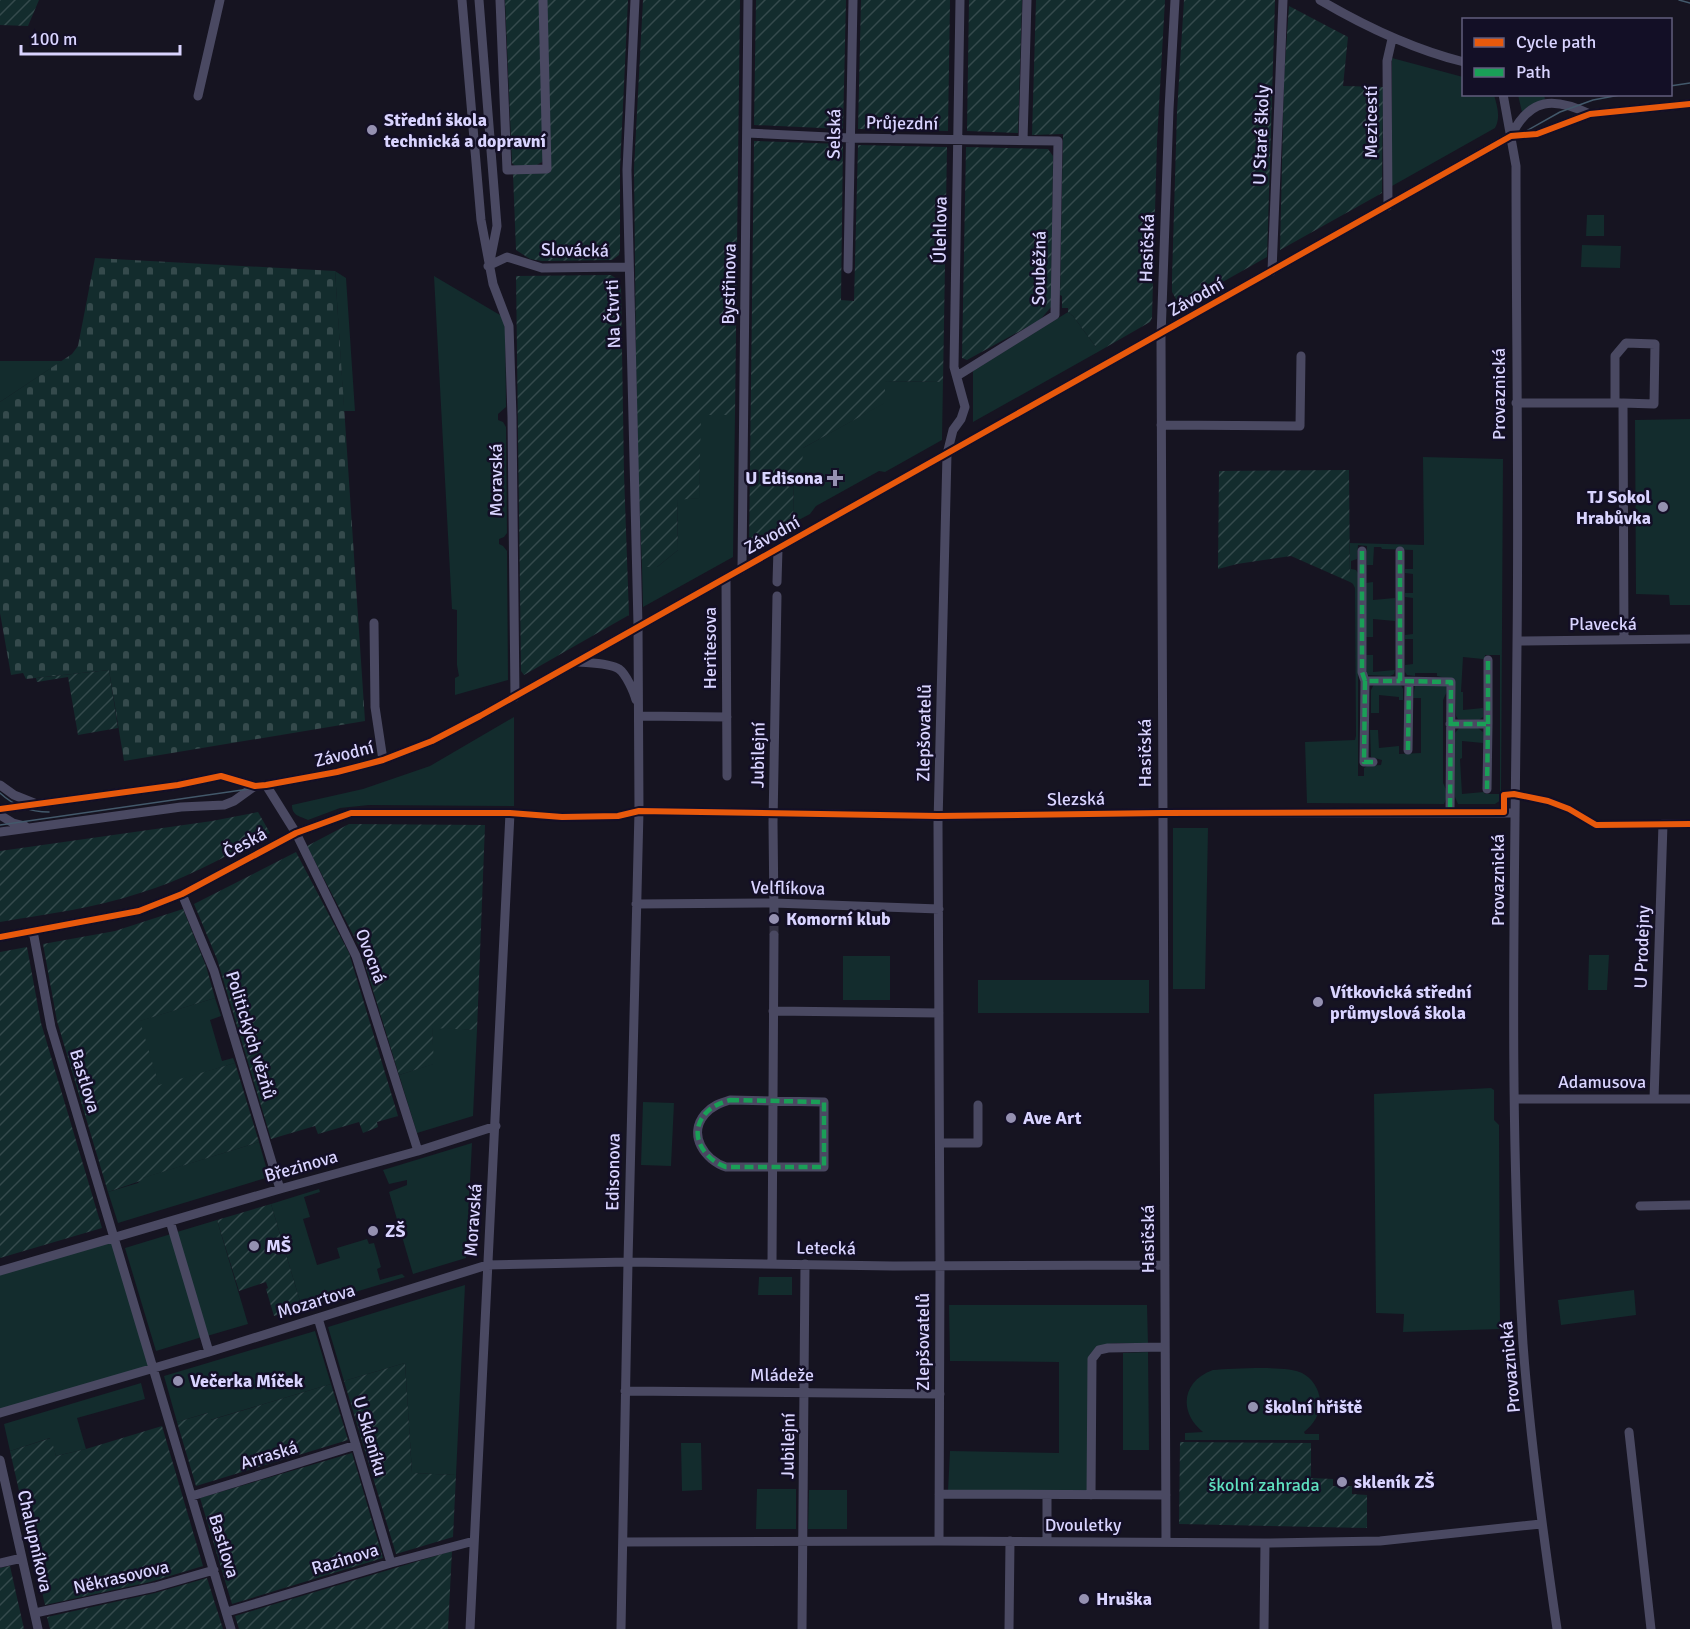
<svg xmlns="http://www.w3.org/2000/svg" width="1690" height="1629" viewBox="0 0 1690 1629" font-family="Signika,sans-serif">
<defs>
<pattern id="cemetery-stones" width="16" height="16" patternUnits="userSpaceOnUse" patternTransform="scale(1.5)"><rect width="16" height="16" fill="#132c2d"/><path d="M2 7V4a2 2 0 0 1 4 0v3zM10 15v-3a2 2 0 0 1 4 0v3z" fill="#354a4c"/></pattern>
<pattern id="garden-furrows" width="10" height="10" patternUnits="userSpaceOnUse" patternTransform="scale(1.5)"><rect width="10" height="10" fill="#132c2d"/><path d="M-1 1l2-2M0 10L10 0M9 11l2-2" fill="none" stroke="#354a4c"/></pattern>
</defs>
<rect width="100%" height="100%" fill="#161421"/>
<path fill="#132c2d" d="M1392 58 1463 77 1464 94 1494 95C1497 106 1501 117 1495 128L1392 186Z
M1518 95H1544L1545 99 1522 112Z
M1587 215H1604V236H1586Z
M1582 245 1621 246 1620 268 1581 267Z
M335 271 346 278 355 411H344Z
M434 276 505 318 506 407 498 414V420L503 422 506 427 507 533 504 537 499 539V544L503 546 507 551 508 680 455 695V678L459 676 457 665V610L452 609Z
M1068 312 1073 316 1096 347V353L973 422V371Z
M0 361H62L0 402Z
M885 381 943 382 942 440 885 472 879 471 816 506 810 514 793 523 794 467 803 448 884 403Z
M700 415H735L733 557 643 607 642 567H657L678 550 677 499 699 498Z
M1690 419V605H1670L1669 595 1636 594 1635 420Z
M1423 457 1503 459 1501 800 1495 804H1458L1455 797V733L1459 728H1478L1483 732V743L1462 741V758L1460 759 1462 794 1484 792 1485 794H1500V655H1485V659H1483L1463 657 1461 692H1463V710L1483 708V717L1479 720 1458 719 1456 716 1455 689 1451 679 1437 676V673H1415V676L1407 675 1405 672V665L1413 664V639H1405V635L1413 634V598L1405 597V593H1413V574L1405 573V569H1413V550L1382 549 1381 547H1374L1373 565H1367V546L1358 545 1357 559 1351 561V569L1356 570 1358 573V776H1364V768L1367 766 1381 765 1382 760 1371 757 1370 730H1378L1379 748 1399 746V754L1421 753V698H1413L1415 685 1447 686 1448 689 1443 700V783C1447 790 1448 796 1444 804L1307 803 1305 742 1355 740 1356 736 1355 588 1353 584 1350 582V543L1424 545Z
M1373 582V600L1395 598V621L1373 619V637H1366V583Z
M1366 655H1373V672L1395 670 1394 674 1390 676 1367 675Z
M1374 684 1401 685 1403 689V700H1399V697L1379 695V713H1371V690Z
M514 717V806L369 805 340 808 308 820C300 816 292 816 292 805L363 789 430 766Z
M1173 828H1208L1205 989H1173Z
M1589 955H1609L1607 990H1588Z
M843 956H890V1000H843Z
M978 980H1149V1013H978Z
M215 998 221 1016 210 1020 222 1061 233 1058 235 1063 159 1086 139 1021Z
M432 1027 477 1030 473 1116 417 1133 399 1075 433 1064Z
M1491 1088 1494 1090V1120L1499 1125 1500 1329 1403 1332 1404 1314 1376 1313 1374 1094Z
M643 1102 674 1103 671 1166 641 1165Z
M259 1142 269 1177 118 1223 108 1192 138 1183 142 1178Z
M472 1143 466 1258 413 1274 389 1192 407 1185V1180L389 1184 383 1170Z
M319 1189 320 1192 304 1197 310 1217 303 1219 317 1265 340 1258 337 1248 367 1239 369 1244 374 1243 381 1267 377 1269 380 1280 402 1274 405 1277 302 1308 271 1204Z
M217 1220 248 1324 207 1336 177 1232Z
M171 1234 202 1337 156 1351 125 1248Z
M115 1238 155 1369 0 1413V1271Z
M759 1277H792V1295H758Z
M465 1285 456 1475 412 1473 405 1363 344 1381 328 1327Z
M1634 1290 1636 1315 1561 1325 1558 1300Z
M949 1305H1147L1148 1344C1128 1344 1104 1338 1090 1354L1088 1491H948L950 1451 1059 1453V1362L950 1361Z
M315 1331 331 1384 210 1420 207 1413 177 1422 164 1376Z
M1148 1352 1149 1450H1123V1353Z
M1213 1370C1232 1369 1287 1365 1302 1373 1312 1378 1319 1389 1320 1400 1321 1413 1314 1424 1304 1432L1305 1434H1319V1440H1185V1433L1203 1432C1178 1412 1182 1381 1213 1370Z
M141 1383 145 1399 77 1418 86 1449 56 1456 50 1438 10 1451 4 1424Z
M681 1443H701L702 1490 682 1491Z
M757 1489H796V1529H756Z
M809 1490H847V1529H808Z"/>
<path fill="url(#cemetery-stones)" d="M95 258 335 271 365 721 124 761 109 670 26 679 23 673 11 675 0 613V402L72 354 78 346Z"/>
<path fill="url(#garden-furrows)" d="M0 0H39L28 26 0 25Z
M505 0H539L543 158 542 162 535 166H515L512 163Z
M546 0H628L620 169V249L619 255 612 260 542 261 530 259 516 250 513 174 550 173Z
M643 0H740L735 415H701L699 498 677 500 678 550 657 567H642L637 449 634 168Z
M756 0H846L843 129 754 125Z
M861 0H950L948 131 858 129Z
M969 0H1022L1018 133 967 131Z
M1036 0H1165L1157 141 1152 318 1150 322 1096 353V347L1073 316 1068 312V308H1062V296L1060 295 1063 134 1032 135Z
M1184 0H1275L1267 257 1180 306 1172 292V278L1177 112Z
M1289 6 1348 37 1343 86 1383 87 1382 193 1280 250 1284 77Z
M754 141 843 144 841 300 854 301 858 145 947 147 943 382 885 381V403L803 448 802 467H794L793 523 749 548Z
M966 147 1048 149 1053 156 1051 307 1040 320 967 360 962 358Z
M611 275 617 279 621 287 624 474 629 615 524 675 521 671 516 276Z
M1349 470 1350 582 1291 556 1237 564 1218 569 1219 471Z
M109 670 118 728 78 735 68 677 37 682 36 678Z
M258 812 270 833C228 855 186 879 140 893 95 908 47 914 0 922V851L212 821Z
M349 824 485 825 477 1030 432 1028 434 1064 399 1075 360 948 307 846Z
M296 852 349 953 398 1116 377 1122 378 1127 363 1133 359 1122 318 1134 315 1126 271 1139 217 959 194 904Z
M183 909 206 966 215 998 140 1021 159 1085 235 1063 259 1142 143 1178V1180L108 1192 57 1021 43 944 115 931Z
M27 947 41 1023 102 1228 0 1258V952Z
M271 1204 302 1308 274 1316 266 1289 268 1288 266 1282 239 1291 217 1220Z
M405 1363 412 1473 456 1475 453 1537 396 1554 344 1381Z
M331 1384 348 1440 196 1486 177 1422 208 1413 211 1420Z
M162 1426 203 1566 150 1582 45 1605 10 1451 51 1438 56 1456 86 1449Z
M1180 1442 1311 1443V1478L1333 1479V1486H1352V1494L1367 1495V1528L1179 1524Z
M352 1453 383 1558 232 1604 200 1498Z
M452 1551 448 1629H239L235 1616Z
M10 1566 24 1629H0V1568Z
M207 1578 223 1629H50L47 1617 155 1593Z"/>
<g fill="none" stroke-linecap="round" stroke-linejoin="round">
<path stroke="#333142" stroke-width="9" stroke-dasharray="9 4.5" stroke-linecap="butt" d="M774 935V914"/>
<path stroke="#4a4962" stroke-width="9" d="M462 0 481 220 493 284 509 326 512 417 515 697
M479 0 497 226 490 261
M500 0 507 170 547 169 543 0
M1320 0C1366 27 1412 49 1464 62
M1503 94 1516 166C1516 326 1519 485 1517 645 1515 878 1508 1111 1523 1344 1530 1439 1543 1534 1557 1629
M198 96 220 0
M747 133 850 138 1058 141 1055 315 957 376
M1511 136C1530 97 1554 97 1590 114
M1023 140 1027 0
M1388 206 1387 61 1392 39
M488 266 507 257 542 268 628 267
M848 269 853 0
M1272 271 1283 0
M1516 403H1621
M1615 403V356L1626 343 1655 344 1654 404 1623 403 1624 640
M1161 425 1300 426 1301 356
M1362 551V672L1365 681H1400
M1400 551V681L1451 682 1450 813
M742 569 748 0
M726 578 727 776
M777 582 778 549
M374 623 375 707 383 760
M1517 641 1690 639
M579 662C589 663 610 663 619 669 626 674 634 692 636 700
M1365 681 1364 762H1373
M640 716 727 717
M1450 724H1488L1487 789
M1488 724V660
M1408 750 1409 682
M0 785 14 795 34 803
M266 785 296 833 356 956 418 1151
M0 809 178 785 221 776 255 786 266 785 337 772 383 760 432 741 480 716 1511 136 1537 134 1590 114 1690 104
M639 811 938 816 1162 813H1514
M0 815 13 823 25 826
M0 832 181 807 224 805 234 801 255 786
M182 894 214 971 280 1189
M636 904 774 903 939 909
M774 914 773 823 777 596
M33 931 51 1027 231 1629
M0 937 139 911 182 894 296 833 351 813H510L470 1629
M773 1011 939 1013
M1515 1099H1690
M1654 1099 1663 824H1690
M730 1100 824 1102V1167H726C705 1160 687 1135 705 1114 712 1106 720 1103 730 1100Z
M940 1143H978V1105
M1640 1206 1690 1205
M170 1221 209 1352
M772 1264 774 935
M0 1271 280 1189 418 1151 496 1126
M318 1318 391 1563
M625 1391 940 1394
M0 1413 209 1352 487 1265 628 1262 893 1266 1165 1265
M1629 1432 1651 1629
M0 1460 38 1629
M939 1494 1166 1495
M1047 1495V1541
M1091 1495 1092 1359 1099 1350 1108 1348 1165 1347
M192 1496 356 1445
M939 1541 940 1267 938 823 947 454 953 430 961 419 965 407 954 367 960 0
M1166 1541 1161 337 1169 109 1175 0
M623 1542 939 1541 1265 1543 1380 1541 1541 1524
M0 1563 22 1558
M227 1612 391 1563 474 1541
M35 1613 155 1587 214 1570
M621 1629 628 1262 639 811 638 625 627 170 635 0
M802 1629 805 1264
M1009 1629 1010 1541
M1264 1629 1265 1543"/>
<path stroke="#43596b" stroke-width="1.5" d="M1679 0 1690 3
M1670 86 1690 83
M0 793C14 806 30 812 49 812
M0 825 312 780 358 770 414 751 453 733 514 700 1560 112 1593 100 1625 94"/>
<path stroke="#1a9f57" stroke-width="4.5" stroke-dasharray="9 4.5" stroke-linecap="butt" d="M1362 551V672L1365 681H1400
M1400 551V681L1451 682 1450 813
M1365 681 1364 762H1373
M1450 724H1488L1487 789
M1488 724V660
M1408 750 1409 682
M730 1100 824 1102V1167H726C705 1160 687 1135 705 1114 712 1106 720 1103 730 1100Z"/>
<g stroke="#130f26" stroke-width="10">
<path id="cycleway" d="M0 809 178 785 221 776 255 786 266 785 337 772 383 760 432 741 480 716 1511 136 1537 134 1590 114 1690 104
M0 937 139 911 182 894 296 833 351 813H510L562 817 618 816 639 811 938 816 1162 813 1504 812V795L1514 794 1548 801 1569 809 1596 825 1690 824"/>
</g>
<use href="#cycleway" stroke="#e8590c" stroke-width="6"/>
</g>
<g fill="#9591b1" stroke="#130f26" stroke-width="2">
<circle cx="372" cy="130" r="6"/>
<path d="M832 469h6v6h6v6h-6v6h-6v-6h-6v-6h6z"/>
<circle cx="1663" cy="507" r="6"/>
<circle cx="774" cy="919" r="6"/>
<circle cx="1318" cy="1002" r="6"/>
<circle cx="1011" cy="1118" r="6"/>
<circle cx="373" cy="1231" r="6"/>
<circle cx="254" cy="1246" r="6"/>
<circle cx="178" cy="1381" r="6"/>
<circle cx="1253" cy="1407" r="6"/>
<circle cx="1342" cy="1482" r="6"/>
<circle cx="1084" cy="1599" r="6"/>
</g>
<g text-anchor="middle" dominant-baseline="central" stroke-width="5" stroke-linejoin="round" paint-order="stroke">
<g font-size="18" font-weight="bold" fill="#d9d4ff" stroke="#130f26" text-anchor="start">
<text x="384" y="120">Střední škola<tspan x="384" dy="21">technická a dopravní</tspan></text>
<text x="823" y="478" text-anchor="end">U Edisona</text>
<text x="1651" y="497" text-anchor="end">TJ Sokol<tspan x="1651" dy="21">Hrabůvka</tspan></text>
<text x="786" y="919">Komorní klub</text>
<text x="1330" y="992">Vítkovická střední<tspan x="1330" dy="21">průmyslová škola</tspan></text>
<text x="1023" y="1118">Ave Art</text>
<text x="385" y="1231">ZŠ</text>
<text x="266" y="1246">MŠ</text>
<text x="190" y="1381">Večerka Míček</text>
<text x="1265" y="1407">školní hřiště</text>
<text x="1354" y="1482">skleník ZŠ</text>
<text x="1096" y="1599">Hruška</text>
</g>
<g font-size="18" fill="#d9d4ff" stroke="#130f26">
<text transform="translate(1371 122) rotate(-90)">Mezicestí</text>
<text transform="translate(902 123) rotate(1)">Průjezdní</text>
<text transform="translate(834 134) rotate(-89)">Selská</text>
<text transform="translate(1261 135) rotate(-88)">U Staré školy</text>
<text transform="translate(940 230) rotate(-89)">Úlehlova</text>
<text transform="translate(1147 248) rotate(-88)">Hasičská</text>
<text transform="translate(575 250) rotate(1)">Slovácká</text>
<text transform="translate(1039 268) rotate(-89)">Souběžná</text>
<text transform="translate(729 284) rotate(-89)">Bystřinova</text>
<text transform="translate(1196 297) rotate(-29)">Závodní</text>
<text transform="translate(613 314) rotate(-92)">Na Čtvrti</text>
<text transform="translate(1499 394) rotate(-90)">Provaznická</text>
<text transform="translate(496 480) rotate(-90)">Moravská</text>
<text transform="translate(772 535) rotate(-29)">Závodní</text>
<text x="1603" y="624">Plavecká</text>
<text transform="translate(710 648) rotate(-90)">Heritesova</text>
<text transform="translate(924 733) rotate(-89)">Zlepšovatelů</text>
<text transform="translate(1145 753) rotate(-90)">Hasičská</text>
<text transform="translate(344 754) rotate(-14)">Závodní</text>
<text transform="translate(758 755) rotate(-89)">Jubilejní</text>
<text transform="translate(1076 799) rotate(-1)">Slezská</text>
<text transform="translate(245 843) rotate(-28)">Česká</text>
<text transform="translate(1498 880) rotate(-90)">Provaznická</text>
<text transform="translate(788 888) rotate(1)">Velflíkova</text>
<text transform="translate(1642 947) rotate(-88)">U Prodejny</text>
<text transform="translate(371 956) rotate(69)">Ovocná</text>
<text transform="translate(251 1035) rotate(73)">Politických vězňů</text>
<text transform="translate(85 1081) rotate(73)">Bastlova</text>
<text x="1602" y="1082">Adamusova</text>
<text transform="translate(301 1166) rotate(-16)">Březinova</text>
<text transform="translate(613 1172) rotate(-89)">Edisonova</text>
<text transform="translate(473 1220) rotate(-86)">Moravská</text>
<text transform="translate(1148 1239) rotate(-90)">Hasičská</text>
<text transform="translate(826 1248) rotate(1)">Letecká</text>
<text transform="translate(316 1301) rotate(-17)">Mozartova</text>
<text transform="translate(923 1342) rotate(-90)">Zlepšovatelů</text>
<text transform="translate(1510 1367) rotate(-95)">Provaznická</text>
<text x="782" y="1375">Mládeže</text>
<text transform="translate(370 1436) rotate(74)">U Skleníku</text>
<text transform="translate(788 1446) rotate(-89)">Jubilejní</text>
<text transform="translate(269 1455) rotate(-17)">Arraská</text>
<text x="1083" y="1525">Dvouletky</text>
<text transform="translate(35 1541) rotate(77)">Chalupníkova</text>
<text transform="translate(224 1546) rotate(73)">Bastlova</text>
<text transform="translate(345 1559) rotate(-17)">Razinova</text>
<text transform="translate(121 1577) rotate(-13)">Někrasovova</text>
</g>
<g font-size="18" fill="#5fe0c0" stroke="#130f26">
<text x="1264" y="1485">školní zahrada</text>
</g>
</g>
<rect x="1462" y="18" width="210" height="78" fill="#130f26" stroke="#625e7d" stroke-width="1.5"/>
<rect x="1474" y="38" width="30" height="9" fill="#e8590c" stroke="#625e7d" stroke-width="1.5"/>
<text x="1516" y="48" font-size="18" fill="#d9d4ff">Cycle path</text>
<rect x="1474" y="68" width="30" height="9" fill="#1a9f57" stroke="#625e7d" stroke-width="1.5"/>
<text x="1516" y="78" font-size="18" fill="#d9d4ff">Path</text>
<path d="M21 45v9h159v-9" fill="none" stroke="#d9d4ff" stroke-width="3"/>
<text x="30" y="45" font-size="18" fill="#d9d4ff" stroke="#130f26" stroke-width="4.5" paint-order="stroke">100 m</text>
</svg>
